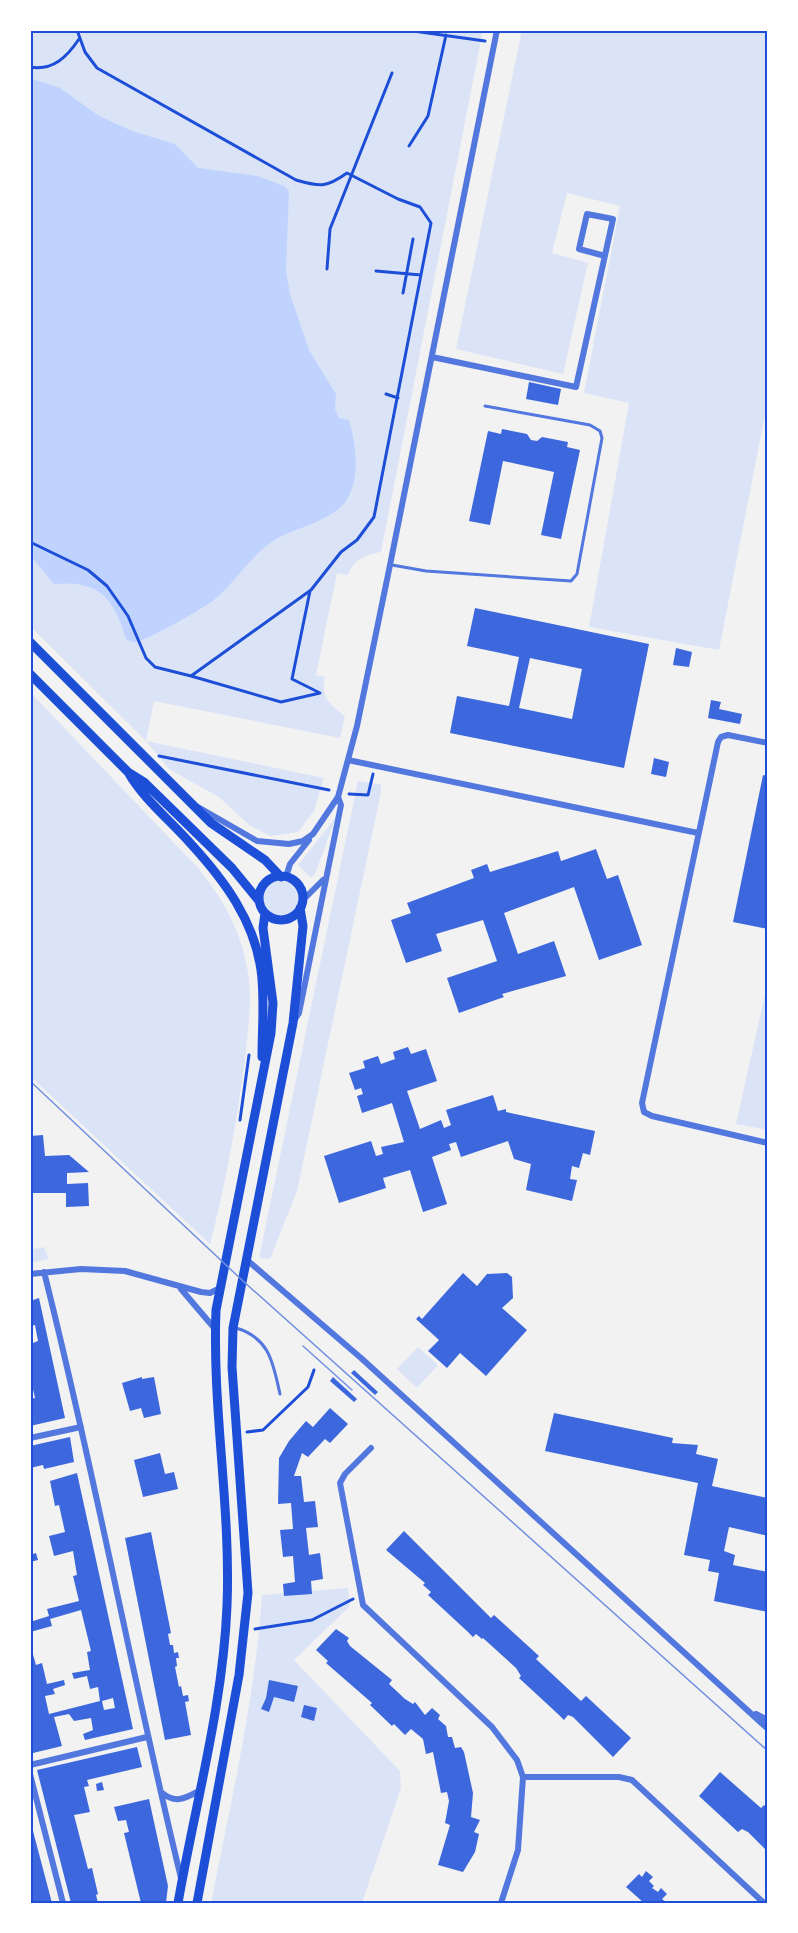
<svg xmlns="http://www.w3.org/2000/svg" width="798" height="1933" viewBox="0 0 798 1933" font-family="'Space Grotesk',sans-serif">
<rect width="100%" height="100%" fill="#f2f2f2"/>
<path fill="#dbe4f7" d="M30 30H483L381 552C365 555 354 559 348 575L337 573 316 675 325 677C320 697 330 705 345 716L340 738 154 701 146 741 324 778 314 811 298 832 270 836 249 825 219 797 169 769 146 741 30 626Z
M522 30H768V421L764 420 719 650 589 627 629 403 584 393 620 206 567 193 552 253 588 263 563 374 456 349Z
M30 692 199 869C223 899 240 929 247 967 253 997 248 1029 245 1059 237 1121 226 1183 210 1244L30 1076Z
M358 781 381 784V792L297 1191 270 1259 259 1258Z
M336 817 315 874 311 878 298 865Z
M260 898a21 21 0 1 1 42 0a21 21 0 1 1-42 0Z
M768 981V1130L736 1124Z
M44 1247 49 1259 30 1263V1250Z
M418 1347 438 1365 417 1388 397 1369Z
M348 1588 350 1606 294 1660 400 1771 401 1788 362 1903H211C231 1801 255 1699 262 1595Z"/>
<path fill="#bfd3fe" d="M30 78 60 88 99 116 132 131 175 144 198 168 258 176 284 186 289 191 286 271 290 294 309 350 336 394 335 409 339 418 349 420C356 444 361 478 346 501 332 520 302 526 282 536 254 549 238 580 215 599 206 607 145 642 135 642 132 642 129 640 126 639 114 598 99 580 54 584L30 555Z"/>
<path fill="#3d67dc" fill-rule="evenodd" d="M529 382 561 389 558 405 526 399Z
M502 429 527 434 531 440 537 441 542 437 568 442 567 447 580 450 561 539 541 535 554 472 503 461 490 525 469 521 488 431 501 434Z
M475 608 649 644 624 768 450 733 457 696 509 706 519 657 467 646ZM530 658 582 669 572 719 519 708Z
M676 648 692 652 689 667 673 665Z
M711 700 721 702 719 709 742 714 740 724 708 718Z
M654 758 669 762 666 777 651 774Z
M763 775 768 776V929L733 922Z
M596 849 607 879 618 875 642 945 599 960 574 887 504 913 518 954 554 941 566 976 502 994 504 997 459 1013 447 978 497 961 483 920 436 934 442 951 406 963 391 920 411 913 407 903 474 878 471 870 487 864 490 872 558 851 561 861Z
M408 1047 411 1054 426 1049 437 1081 407 1091 420 1129 441 1120 444 1128 451 1125 446 1110 493 1095 498 1111 506 1109V1112L595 1131 590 1155 583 1153 579 1168 572 1166 570 1179 577 1180 572 1201 526 1190 531 1164 514 1159 508 1141 461 1157 456 1142 449 1144 451 1150 432 1157 447 1204 423 1212 410 1170 383 1178 386 1188 339 1203 324 1156 371 1141 376 1156 383 1154 381 1147 404 1142 392 1103 362 1113 357 1096 363 1094 361 1088 355 1090 349 1073 365 1068 363 1061 378 1056 381 1064 395 1059 393 1052Z
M43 1135 45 1156 69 1155 89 1172 67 1173V1184L88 1183 89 1206 66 1207V1193H32L30 1136Z
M463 1273 477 1286 487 1274 507 1273 512 1277 513 1298 502 1308 527 1330 486 1376 460 1353 447 1368 428 1351 439 1340 416 1319 419 1316 422 1319Z
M39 1298 65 1418 30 1426V1399L35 1398 30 1376V1344L38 1341 35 1325 30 1326V1301Z
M354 1370 378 1392 375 1395 351 1373Z
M142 1377V1379L154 1377 161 1414 144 1418 141 1408 130 1411 122 1383Z
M333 1377 357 1399 354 1402 330 1381Z
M330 1408 348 1424 330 1443 325 1439 308 1457 302 1453 295 1473 294 1476H301L304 1502 315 1501 318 1527 306 1528 309 1555 320 1553 323 1579 311 1581 312 1594 284 1596 283 1584 295 1582 293 1556 283 1557 280 1530 293 1529 291 1503 278 1504 279 1458 289 1441 306 1421 313 1427Z
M554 1413 673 1438 672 1443 698 1445 696 1454 718 1459 712 1486 768 1498V1536L729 1527 724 1551 735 1555 733 1565 768 1572V1612L714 1601 719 1573 708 1571 710 1560 684 1555 698 1483 545 1451Z
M70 1437 74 1462 44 1469 43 1465 30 1468V1446Z
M160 1453 165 1474 174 1472 178 1489 143 1497 134 1460Z
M77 1473 133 1729 85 1740 83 1734 93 1730 91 1718 74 1721 69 1714 54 1717 62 1746 33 1753 30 1743V1644L36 1665 42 1663 47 1684 64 1680 65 1685 53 1689 55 1694 45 1696 49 1714 100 1701 98 1687 90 1689 87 1676 74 1679 72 1673 90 1670 87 1652 91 1651 81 1610 50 1619 52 1626 30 1632V1622L49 1616 47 1609 79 1601 73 1576 77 1575 73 1551 54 1556 49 1536 65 1532 59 1505 55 1506 50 1481ZM113 1698 115 1708 104 1710 102 1701Z
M404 1531 491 1618 494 1615 539 1656 536 1659 581 1701 586 1696 631 1738 613 1757 573 1717 568 1715 564 1720 559 1715 519 1678 521 1676 516 1668 483 1638 482 1639 476 1634 473 1637 468 1632 428 1595 431 1592 423 1585 425 1583 386 1550Z
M151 1532 171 1633 168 1634 170 1645H173L174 1653 178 1652 179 1658H176L177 1666 175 1667 179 1687 181 1686 183 1696 188 1695 189 1701 185 1702 191 1735 165 1740 125 1538Z
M36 1553 38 1560 30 1562V1555Z
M336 1629 349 1638 347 1641 350 1646 392 1680 389 1684 405 1699 413 1704 415 1702 425 1715 432 1708 440 1715 438 1719 446 1726 448 1737H452L455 1748 461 1747 464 1752 473 1793 471 1817 480 1820 474 1832 479 1834 475 1852 463 1872 438 1865 450 1825 445 1823 449 1801 447 1792 441 1793 433 1752 426 1754 423 1739 411 1729 405 1735 394 1724 392 1726 370 1705 372 1703 326 1663 328 1661 316 1650Z
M269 1680 298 1686 294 1702 274 1697 269 1712 261 1709 266 1698Z
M304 1705 317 1708 314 1721 301 1717Z
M137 1747 142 1767 87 1780 89 1786 84 1787 90 1812 74 1815 88 1869 92 1868 98 1894 96 1895 98 1903H71L37 1770Z
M720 1772 761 1808 764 1805 768 1809V1852L748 1832 742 1829 738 1832 699 1796Z
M102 1782 104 1790 97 1791 96 1784Z
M149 1799 168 1886 166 1903H141L124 1833 129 1832 126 1820 118 1821 114 1807Z
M33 1831 52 1903H30V1832Z
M646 1871 653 1877 649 1881 654 1886 652 1888 658 1892 661 1888 667 1894 662 1899 667 1903H644L626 1887 639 1874 642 1877Z"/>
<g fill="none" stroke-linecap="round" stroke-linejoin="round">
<path stroke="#1d4ed8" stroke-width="3" d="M406 30 485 41
M30 67C53 71 67 57 79 39
M409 146 428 116 446 35
M327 269 330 229 392 73
M376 271 421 275
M403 293 413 239
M386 394 398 398
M30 542 88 570 107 586 128 616 146 658 155 667 191 676 311 590 341 552 357 540 374 517 431 223 420 207 398 199 347 173C326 188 320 187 296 180L97 68 85 52 77 30
M191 676 281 702 320 693 292 679 310 591
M159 756 329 790
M349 794 368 795 373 774
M240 1120 249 1055
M247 1432 263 1430 308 1387 314 1370
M255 1629 312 1620 353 1599"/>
<path stroke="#5277de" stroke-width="3" d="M392 565 426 571 571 581 577 574 602 438 600 431 590 425 485 406
M236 1328C270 1338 273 1363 280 1394"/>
<path stroke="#5277de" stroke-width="6" d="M432 357 576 387 613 219 587 214 579 249 605 256
M768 743 728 735 721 737 718 742 642 1103 644 1112 652 1116 768 1143
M348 760 698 833
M198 807 257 841 289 844 303 841 313 834 338 797 357 726 390 565 497 30
M286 877 290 864 309 840
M302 901 323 880
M295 1019 299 1013 341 805 338 797
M247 1260 361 1358 768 1729
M44 1272C95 1473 132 1677 181 1878
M30 1274 81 1269 125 1271 201 1292 210 1293 220 1288
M181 1289 215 1329
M30 1438 81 1427
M371 1448 345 1474 340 1483 363 1605 492 1727 517 1760 523 1777 518 1850 501 1903
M756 1714 768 1720
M30 1765 147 1737
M30 1774 63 1903
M523 1777H619L632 1780 764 1903
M161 1792C175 1804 184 1799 199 1791"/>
<path stroke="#1d4ed8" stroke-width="9" d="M30 642 211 823 265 860 281 877
M30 674 128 772 144 782 232 868 259 901
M128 772C144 800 170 820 191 844 224 880 254 920 261 970 265 998 262 1028 262 1057
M259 898a22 22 0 1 1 44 0a22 22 0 1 1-44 0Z
M178 1903C195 1805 223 1706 227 1606 231 1507 212 1409 216 1310L271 1033 273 1003 263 928 265 913
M197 1903 239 1675 248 1593 232 1367 233 1328 293 1023 303 926 300 908"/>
<path stroke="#7290e2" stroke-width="1.5" d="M30 1081 243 1281 768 1751
M303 1346 352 1390"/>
</g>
<rect width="798" height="1933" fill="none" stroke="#ffffff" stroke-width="63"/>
<rect x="32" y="32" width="734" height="1870" fill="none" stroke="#1d4ed8" stroke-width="2"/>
</svg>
